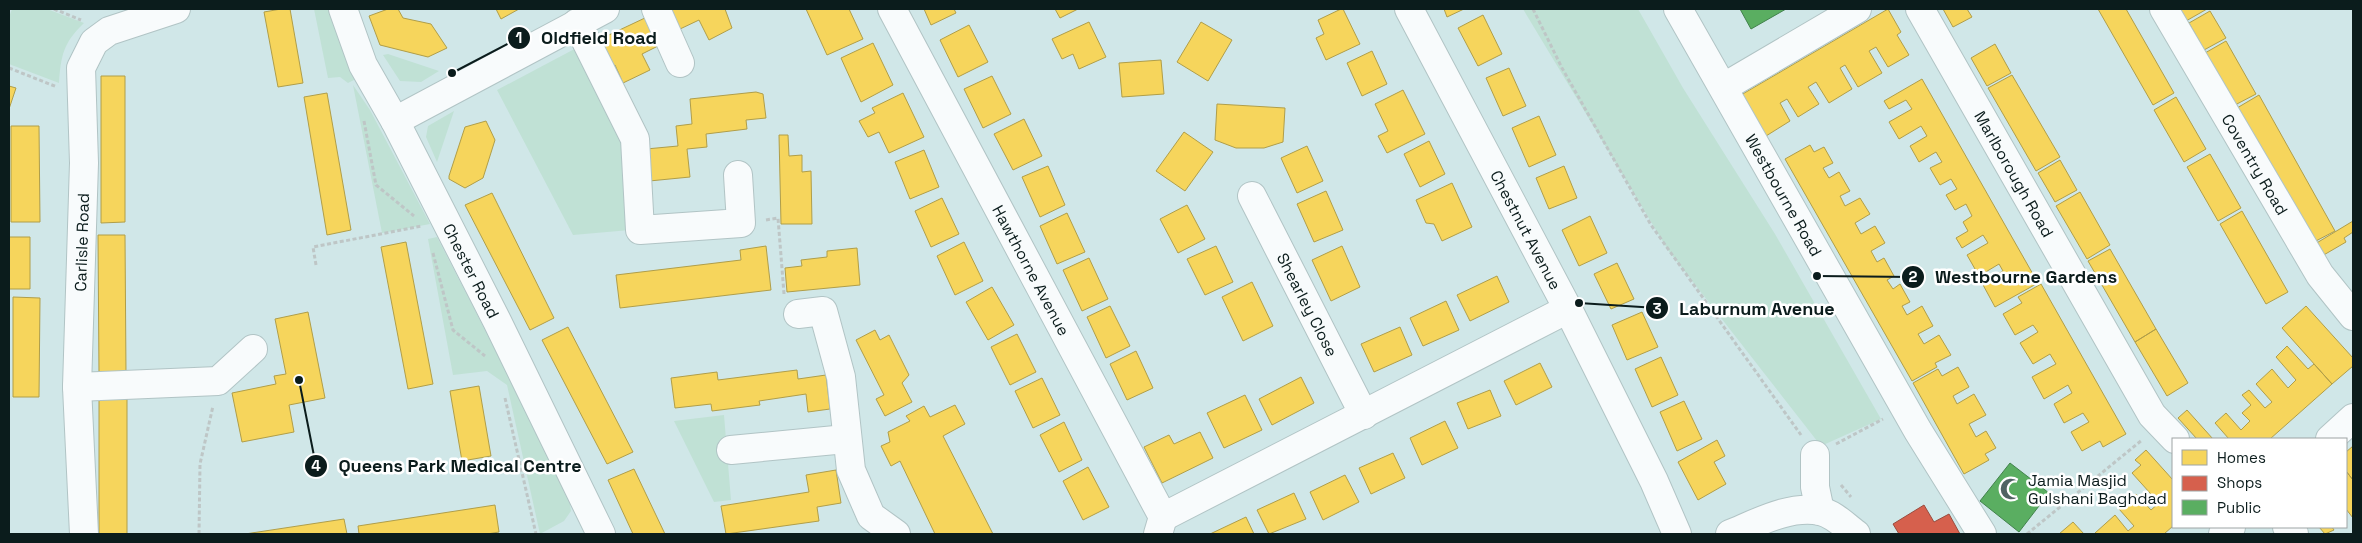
<svg xmlns="http://www.w3.org/2000/svg" width="2362" height="543" viewBox="0 0 2362 543" font-family="'Space Grotesk',sans-serif">
<rect width="100%" height="100%" fill="#d0e7e8"/>
<path fill="#c0e1d5" d="M12 9H47L84 23C63 43 61 56 59 83L9 64V17Z
M314 9H330L358 78 348 83 340 77 328 78Z
M1523 9H1638L1683 88 1775 234 1881 419 1821 446 1668 250Z
M582 45 627 138 630 230 573 235 497 90Z
M388 54 439 71 421 82 400 81 383 55Z
M353 85 370 110 430 224 382 233Z
M454 111 437 162 426 137 428 126Z
M437 237 568 491 571 511 564 521 540 534 507 385 487 371 453 375 428 239Z
M724 415 731 500 714 502 674 421Z"/>
<path fill="#f6d55c" stroke="#b09e49" d="M281 9H290L303 83 278 87 264 12Z
M388 9H398L403 18 431 24 447 48 428 57 380 45 369 16Z
M496 9H519L501 19Z
M673 9H725L732 28 709 40 699 20 680 29 670 10Z
M806 9H849L863 39 827 55Z
M924 9H954L956 13 931 25Z
M1055 9H1078L1060 18Z
M1341 9H1343L1360 44 1326 60 1316 38 1324 34 1318 20Z
M1444 9H1464L1447 17Z
M1888 9 1901 32 1897 35 1909 55 1888 67 1876 47 1869 51 1882 73 1858 87 1845 65 1840 68 1852 89 1829 103 1816 82 1808 87 1819 104 1798 117 1787 99 1780 103 1790 121 1766 136 1741 95Z
M1943 9H1967L1972 17 1953 27Z
M2098 9H2126L2174 93 2153 105Z
M2179 9H2207L2186 21Z
M2210 11 2226 38 2204 50 2189 23Z
M1483 15 1502 54 1478 66 1458 28Z
M647 17 660 45 642 54 650 70 623 83 615 65 607 69 594 42Z
M1089 22 1106 57 1079 69 1073 54 1062 59 1052 39Z
M1201 22 1232 40 1208 81 1177 62Z
M969 25 988 62 958 77 940 40Z
M2226 41 2256 94 2235 105 2205 53Z
M873 43 893 85 861 102 841 58Z
M1995 44 2011 73 1987 86 1971 58Z
M1372 51 1387 84 1362 96 1347 63Z
M1161 60 1164 94 1122 97 1119 63Z
M1509 68 1526 106 1503 116 1486 78Z
M2012 75 2060 157 2036 171 1988 88Z
M101 76H125V222L101 223Z
M992 76 1011 114 983 128 964 89Z
M1922 79 2038 283 1995 307 1982 283 2003 271 1999 264 1979 276 1967 255 1988 243 1983 235 1962 248 1956 238 1968 231 1963 222 1972 216 1966 204 1955 210 1946 195 1957 189 1951 179 1940 185 1930 168 1942 162 1936 152 1919 162 1910 146 1927 136 1921 126 1899 139 1889 122 1912 109 1906 100 1889 109 1884 101Z
M9 86 16 88 9 109Z
M1403 90 1425 134 1387 153 1378 136 1388 131 1375 104Z
M756 92 763 94 766 118 746 120 747 129 706 134 707 147 687 149 690 177 639 182 646 149 678 146 676 126 692 124 690 99Z
M327 93 351 230 327 235 304 97Z
M903 93 924 137 889 153 879 132 868 137 859 121 875 113 872 108Z
M2259 95 2335 231 2312 243 2237 108Z
M2176 97 2206 149 2184 162 2154 110Z
M1217 104 1285 108 1283 142 1264 148H1236L1215 140Z
M1539 116 1556 155 1529 167 1512 128Z
M1024 119 1042 156 1013 170 994 134Z
M486 121 495 140 483 178 465 188 449 179V176L465 127Z
M11 126H39L40 222H11Z
M1184 132 1213 152 1185 191 1156 171Z
M779 135H788L789 156 802 155V172L811 171 812 224H781Z
M1429 141 1445 174 1420 187 1404 154Z
M1810 145 1814 152 1824 147 1833 163 1823 168 1829 178 1839 172 1850 191 1840 196 1845 206 1860 198 1870 214 1855 223 1861 234 1875 226 1885 243 1871 251 1877 262 1884 258 1894 276 1887 280 1893 289 1900 284 1910 302 1902 306 1907 315 1922 306 1933 326 1918 334 1924 344 1939 335 1951 355 1935 363 1937 367 1912 381 1785 159Z
M1307 146 1323 181 1297 193 1281 158Z
M924 150 939 187 910 199 895 162Z
M2210 154 2241 208 2218 221 2187 167Z
M2060 160 2077 190 2055 202 2038 173Z
M1048 166 1065 205 1040 217 1022 177Z
M1564 166 1577 198 1549 209 1536 178Z
M1452 183 1472 227 1442 241 1434 224 1426 223 1416 200Z
M1326 191 1343 230 1314 242 1297 204Z
M2080 192 2110 245 2087 259 2056 206Z
M492 193 554 318 530 330 465 205Z
M942 198 959 234 931 247 915 211Z
M1187 205 1205 239 1178 253 1160 219Z
M2242 211 2288 292 2266 304 2220 224Z
M1067 213 1085 252 1057 264 1040 226Z
M1590 216 1607 253 1579 266 1562 230Z
M2353 221V232L2344 238 2346 242 2322 256 2315 244Z
M98 235H125L126 375H99Z
M9 237H30V289H9Z
M406 242 433 384 408 389 381 247Z
M964 242 983 281 955 295 937 256Z
M766 246 771 290 620 308 616 275 741 260 740 250Z
M1216 246 1233 282 1205 295 1187 259Z
M1342 246 1360 287 1331 301 1312 260Z
M857 248 860 285 787 292 785 268 802 266 801 260 827 257V251Z
M2110 249 2156 329 2135 342 2088 261Z
M1089 258 1108 299 1082 311 1063 270Z
M1617 263 1634 299 1611 309 1594 274Z
M1497 276 1509 302 1470 321 1457 295Z
M1252 282 1273 326 1243 341 1222 297Z
M2041 284 2126 434 2103 447 2100 441 2082 451 2071 432 2089 422 2083 413 2064 423 2054 404 2072 393 2068 385 2044 399 2032 377 2056 364 2050 354 2033 364 2020 343 2038 332 2033 325 2015 335 2003 314 2022 303 2018 297Z
M992 287 1014 325 988 340 966 302Z
M13 297 40 298 39 397H13Z
M1446 301 1459 330 1423 346 1410 318Z
M1110 306 1130 346 1106 358 1087 317Z
M2306 306 2353 358V366L2332 384 2282 328Z
M308 312 325 398 289 405 294 432 242 442 232 393 276 384 274 376 286 374 275 319Z
M1642 312 1658 347 1627 360 1612 325Z
M568 327 633 452 607 464 542 340Z
M1400 327 1412 355 1374 372 1361 344Z
M2156 329 2188 383 2167 396 2135 342Z
M875 330 880 340 889 335 909 375 902 383 912 402 885 416 876 399 884 395 856 340Z
M1017 334 1036 372 1010 385 991 347Z
M2287 346 2308 369 2314 364 2332 384 2270 439H2229L2215 423 2226 413 2241 430 2250 421 2242 413 2251 405 2242 395 2249 390 2265 408 2272 402 2256 384 2272 369 2288 388 2296 380 2276 357Z
M1136 351 1153 388 1127 400 1110 364Z
M1661 357 1678 395 1652 407 1635 369Z
M1540 363 1552 387 1516 405 1504 381Z
M1958 367 1969 387 1953 396 1957 404 1974 394 1986 415 1969 424 1976 437 1986 431 1996 448 1985 454 1989 460 1964 474 1913 383 1938 369 1942 376Z
M797 370 798 379 826 375 830 409 808 412 806 394 759 401 760 405 712 411 711 404 675 408 671 378 717 372 718 380Z
M1301 377 1314 403 1272 425 1259 399Z
M1042 378 1060 415 1033 428 1015 391Z
M479 386 491 456 462 461 450 391Z
M1490 390 1501 416 1468 429 1457 403Z
M1245 395 1262 430 1224 448 1207 413Z
M99 398 127 399V534H99Z
M1684 401 1702 439 1677 451 1660 412Z
M955 405 965 424 943 436 993 534H935L900 461 891 466 881 446 890 442 888 432 910 421 906 416 924 406 930 417Z
M2187 410 2213 439H2197L2178 418Z
M1445 421 1458 448 1422 465 1410 438Z
M1064 422 1082 460 1059 472 1040 435Z
M1200 432 1213 458 1162 483 1144 447 1169 435 1174 444Z
M1717 440 1725 456 1714 462 1726 484 1698 500 1678 462Z
M2353 446V480L2346 471V452Z
M2146 450 2173 480V526L2164 534H2097L2095 533 2115 515 2128 531 2134 526 2119 509 2136 494 2151 510 2159 503 2132 473 2141 465 2135 460Z
M1393 453 1405 478 1371 494 1359 468Z
M1088 467 1109 507 1083 520 1063 481Z
M634 469 665 534H633L608 480Z
M836 470 841 503 817 507 819 521 726 534 721 506 809 492 806 475Z
M2346 471 2353 480V518L2346 509Z
M1345 475 1359 502 1323 520 1310 492Z
M1294 493 1306 519 1269 534 1257 510Z
M495 505 499 532 487 534H359L358 526Z
M1246 517 1254 534H1210Z
M344 519 347 534H245Z
M2073 522 2084 534H2059Z
M2303 527H2332L2334 530 2325 534 2319 527Z"/>
<path fill="#d6604d" stroke="#994c3e" d="M1924 505 1934 522 1949 514 1960 534H1899L1893 524Z"/>
<path fill="#5aae61" stroke="#42824c" d="M1740 9H1786L1751 29Z
M2010 463 2049 493 2019 532 1980 501Z"/>
<g fill="none" stroke-linecap="round" stroke-linejoin="round">
<g stroke="#b1c4c5" stroke-width="30">
<g id="minor">
<path id="s1" d="M343 9 363 65 395 121 497 321 601 534"/>
<path d="M656 9 680 63"/>
<path id="s2" d="M892 9 1163 517 1158 534"/>
<path id="s3" d="M1409 9 1568 309 1654 481 1677 534"/>
<path id="s4" d="M1678 9 1918 431 1982 534"/>
<path id="s5" d="M1920 9 2152 415 2175 439"/>
<path id="s6" d="M2164 9 2320 275 2353 316"/>
<path d="M577 23 635 139 640 230 741 223 738 175"/>
<path d="M1724 87 1857 9"/>
<path d="M395 121 605 9"/>
<path id="s7" d="M1252 196 1364 415"/>
<path d="M798 314 823 311 841 377 851 470 871 516 896 534"/>
<path d="M77 387 218 381 253 349"/>
<path d="M2330 439 2353 418"/>
<path d="M731 450 846 439"/>
<path d="M1815 455V487L1820 511"/>
<path d="M1163 517 1568 309"/>
<path d="M2287 527 2294 534"/>
<path id="s8" d="M84 534 77 387 84 163 81 68 94 42 109 31 176 9"/>
<path d="M1730 534C1757 523 1789 505 1820 511 1834 514 1845 526 1856 534"/>
<path d="M2223 534 2231 527"/>
</g>
</g>
<path stroke="#bec6c6" stroke-width="3" stroke-dasharray="4 2.5" stroke-linecap="butt" d="M54 9 81 20
M1533 9 1562 68 1651 225 1801 435
M9 68 57 87
M364 121 376 185 414 216
M766 220 778 218 784 294
M433 253 453 330 485 356
M316 265 313 247 422 226
M505 398 536 534
M1836 444 1883 419
M1841 485 1851 497
M199 534 200 464 213 406
M2027 534 2142 440"/>
<use href="#minor" stroke="#f8fbfc" stroke-width="28"/>
</g>
<defs>
<g id="mosque-bare" transform="scale(1.725)"><path d="M3.5-4.9A6 6 0 1 0 3.5 4.9A5 5 0 1 1 3.5-4.9Z" fill="#506363" stroke="#fff" stroke-width="2.5" paint-order="stroke"/></g>
</defs>
<g fill-rule="evenodd">
<use href="#mosque-bare" x="2011" y="489"/>
</g>
<g text-anchor="middle" dominant-baseline="central" stroke-width="5" stroke-linejoin="round" paint-order="stroke">
<g font-size="16" fill="#0b1c1c" stroke="#fff">
<text stroke="none"><textPath href="#s6" startOffset="180">Coventry Road</textPath></text>
<text stroke="none"><textPath href="#s5" startOffset="190">Marlborough Road</textPath></text>
<text stroke="none"><textPath href="#s4" startOffset="214">Westbourne Road</textPath></text>
<text stroke="none"><textPath href="#s3" startOffset="250">Chestnut Avenue</textPath></text>
<text stroke="none"><textPath href="#s8" startOffset="292">Carlisle Road</textPath></text>
<text stroke="none"><textPath href="#s1" startOffset="292">Chester Road</textPath></text>
<text stroke="none"><textPath href="#s2" startOffset="296">Hawthorne Avenue</textPath></text>
<text stroke="none"><textPath href="#s7" startOffset="122">Shearley Close</textPath></text>
</g>
<g font-size="16" fill="#0b1c1c" stroke="#fff" text-anchor="start">
<text x="2028" y="480">Jamia Masjid<tspan x="2028" dy="18">Gulshani Baghdad</tspan></text>
</g>
</g>
<path fill="none" stroke="#0b1c1c" stroke-width="2" d="M452 73L519 38M1817 276L1913 277M1579 303L1657 308M299 380L316 466"/>
<g fill="#0b1c1c" stroke="#fff" stroke-width="2">
<circle cx="452" cy="73" r="5"/>
<circle cx="1817" cy="276" r="5"/>
<circle cx="1579" cy="303" r="5"/>
<circle cx="299" cy="380" r="5"/>
<circle cx="519" cy="38" r="12"/>
<circle cx="1913" cy="277" r="12"/>
<circle cx="1657" cy="308" r="12"/>
<circle cx="316" cy="466" r="12"/>
</g>
<g font-size="15" text-anchor="middle" font-weight="bold" fill="#fff">
<text x="519" y="43">1</text>
<text x="1913" y="282">2</text>
<text x="1657" y="314">3</text>
<text x="316" y="471">4</text>
</g>
<g font-size="18" text-anchor="middle" font-weight="bold" fill="#0b1c1c" stroke="#fff" stroke-width="5" stroke-linejoin="round" paint-order="stroke">
<text x="599" y="44">Oldfield Road</text>
<text x="2026" y="283">Westbourne Gardens</text>
<text x="1757" y="315">Laburnum Avenue</text>
<text x="460" y="472">Queens Park Medical Centre</text>
</g>
<rect width="2362" height="543" fill="none" stroke="#0b1c1c" stroke-width="20"/>
<rect x="2172" y="438" width="175" height="90" fill="#ffffff" stroke="#9da4a4"/>
<rect x="2182" y="450" width="25" height="15" fill="#f6d55c" stroke="#9da4a4"/>
<text x="2217" y="463" font-size="15" fill="#0b1c1c">Homes</text>
<rect x="2182" y="476" width="25" height="15" fill="#d6604d" stroke="#9da4a4"/>
<text x="2217" y="488" font-size="15" fill="#0b1c1c">Shops</text>
<rect x="2182" y="500" width="25" height="15" fill="#5aae61" stroke="#9da4a4"/>
<text x="2217" y="513" font-size="15" fill="#0b1c1c">Public</text>
</svg>
